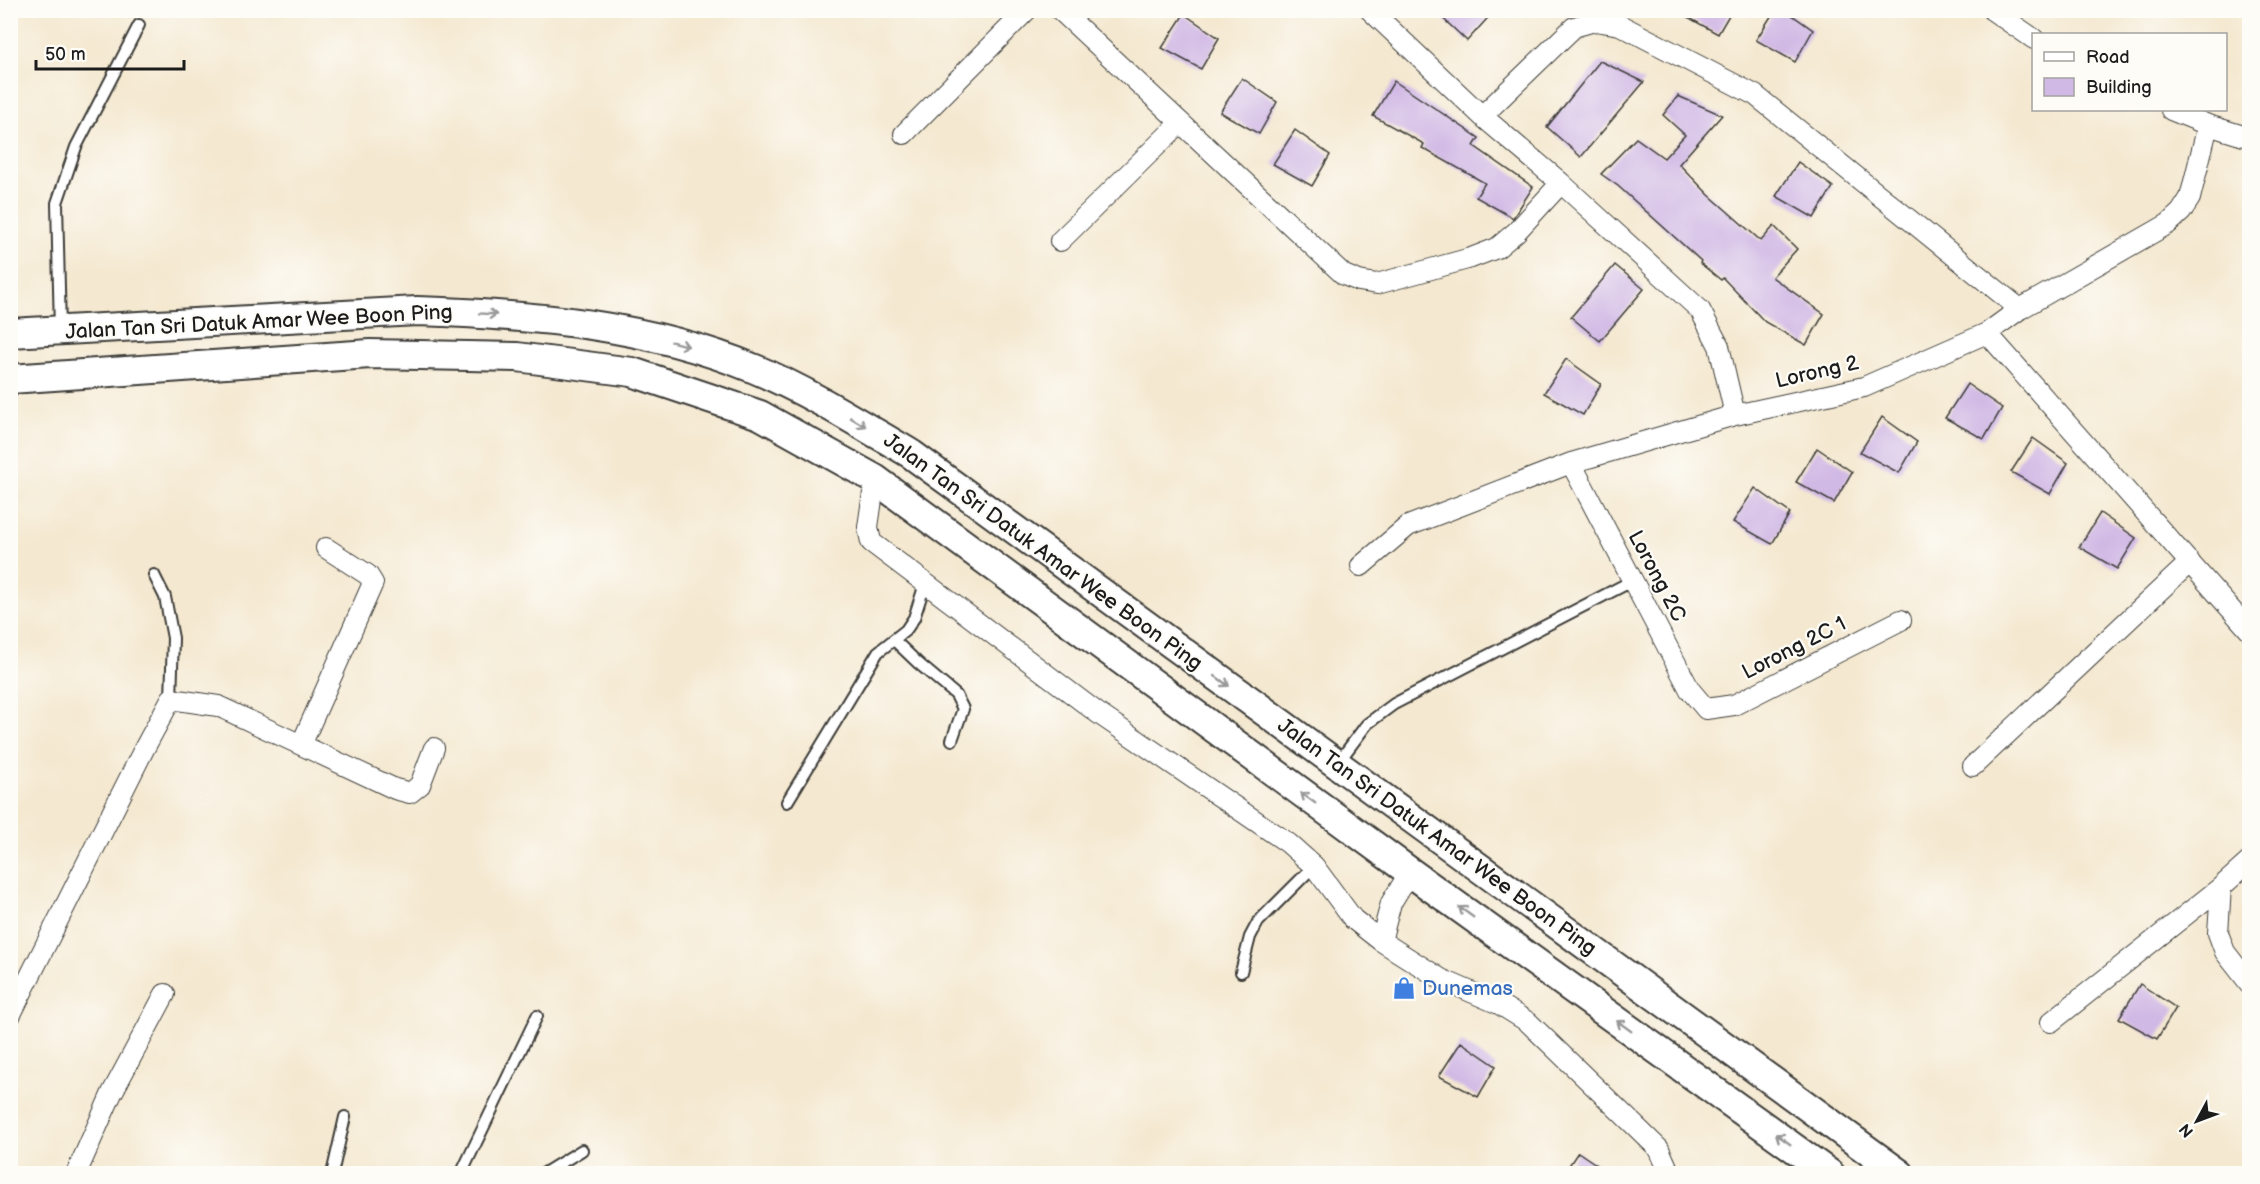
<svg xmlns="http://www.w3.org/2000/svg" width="2260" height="1184" viewBox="0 0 2260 1184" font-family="'Balsamiq Sans',sans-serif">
<rect width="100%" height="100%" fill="#fdfcf7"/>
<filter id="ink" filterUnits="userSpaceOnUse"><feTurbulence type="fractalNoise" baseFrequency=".0167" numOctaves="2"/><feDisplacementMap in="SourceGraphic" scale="12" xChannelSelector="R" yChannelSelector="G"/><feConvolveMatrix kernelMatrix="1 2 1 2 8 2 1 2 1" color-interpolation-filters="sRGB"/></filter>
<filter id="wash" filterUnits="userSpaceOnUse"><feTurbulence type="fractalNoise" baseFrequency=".008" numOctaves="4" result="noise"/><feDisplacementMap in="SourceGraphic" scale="24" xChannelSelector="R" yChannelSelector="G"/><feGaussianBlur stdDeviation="1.35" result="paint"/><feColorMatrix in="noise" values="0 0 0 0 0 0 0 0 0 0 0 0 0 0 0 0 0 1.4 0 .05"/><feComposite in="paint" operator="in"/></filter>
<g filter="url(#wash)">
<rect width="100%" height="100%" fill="#f4e8d0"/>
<g id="blocks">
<path fill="#d1b9e5" d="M1434 10H1495L1467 41Z
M1675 10H1732L1718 34Z
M1775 10H1785L1813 30 1795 62 1756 40Z
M1184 14 1219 38 1201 69 1162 48Z
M1600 61 1644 82 1581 157 1547 127Z
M1242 78 1277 102 1259 134 1220 112Z
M1394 81 1479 138 1474 146 1533 187 1513 218 1476 197 1485 183 1422 148 1424 144 1373 116Z
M1678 96 1722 115 1679 164 1709 195 1761 241 1774 226 1797 249 1772 277 1824 314 1806 345 1765 322 1723 278 1721 280 1700 263 1701 261 1618 186 1601 174 1636 138 1664 158 1685 135 1663 115Z
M1295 130 1330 155 1312 186 1273 164Z
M1798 162 1833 187 1814 218 1776 196Z
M1615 265 1644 289 1600 341 1571 317Z
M1566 359 1601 384 1583 415 1544 393Z
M1967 384 2002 408 1984 439 1945 418Z
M1882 417 1917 442 1899 473 1860 452Z
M2033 438 2068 463 2050 494 2011 472Z
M1817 448 1852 472 1834 503 1796 482Z
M1755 488 1790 513 1772 544 1733 522Z
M2100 513 2136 538 2117 569 2079 547Z
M2140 984 2176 1008 2157 1039 2119 1018Z
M1461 1042 1496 1066 1478 1097 1439 1076Z
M1578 1152 1609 1173H1564Z"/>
</g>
</g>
<g filter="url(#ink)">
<use href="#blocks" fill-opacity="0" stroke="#3c3b37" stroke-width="1.5"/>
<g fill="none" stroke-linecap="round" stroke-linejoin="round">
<g stroke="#3c3b37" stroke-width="14">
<path id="service" d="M60 330 57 203 76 147 139 25
M154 575 165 597 173 638 171 699
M894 640 918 663 956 695 963 709 952 740
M1337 764 1367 724 1394 704 1632 581
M787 802 878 652 906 630 914 618 925 584
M1241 972 1250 937 1258 922 1314 866
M332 1174 345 1117
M461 1174 537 1016
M543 1174 582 1150"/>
</g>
<g stroke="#3c3b37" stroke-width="22">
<path id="minor" d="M1060 10 1344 275 1359 281 1377 284 1471 258 1497 248 1516 232 1561 183
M1370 10 1482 116 1561 183 1700 310 1719 346 1735 415
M1992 10 2034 39
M2171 110 2208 125 2250 138
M1482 116 1574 27 1595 21 1620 25 1755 95 2020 309
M904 134 1027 10
M1060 241 1180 123
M1987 333 2250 631
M1571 463 1690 690 1706 709 1734 705 1901 620
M875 479 868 527 871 542 1099 714 1288 843 1314 866 1353 919 1381 941 1441 979 1499 1004 1528 1022 1659 1149 1667 1167 1668 1174
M1361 566 1408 526 1571 463 1735 415 1864 387 1987 333 2020 309 2168 224 2181 212 2190 198 2208 125
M302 743 373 583 368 575 326 548
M1973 766 2190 562
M2221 887 2218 933 2225 952 2250 984
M1381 941 1391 903 1410 872
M10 1016 144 749 171 699 218 706 395 789 410 793 420 785 434 748
M2051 1022 2221 887 2250 861
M76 1174 112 1093 165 994"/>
</g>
<g stroke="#3c3b37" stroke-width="32">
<path id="secondary" d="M10 333 417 311C534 315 646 324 755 369 810 392 860 424 911 454L1900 1174
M10 379 370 354 517 357 632 372 760 415 875 479 1410 872 1830 1174"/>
</g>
<use href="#service" stroke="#fff" stroke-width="10"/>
<use href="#minor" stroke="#fff" stroke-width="20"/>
<use href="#secondary" stroke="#fff" stroke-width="28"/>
</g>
<defs><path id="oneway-shaft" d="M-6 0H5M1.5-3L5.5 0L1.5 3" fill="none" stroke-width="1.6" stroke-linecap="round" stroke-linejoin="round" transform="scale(1.5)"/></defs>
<g stroke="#999">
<use href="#oneway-shaft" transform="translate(488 314) rotate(4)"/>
<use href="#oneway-shaft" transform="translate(680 344) rotate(15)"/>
<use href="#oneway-shaft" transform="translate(858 422) rotate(31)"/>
<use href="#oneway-shaft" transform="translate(1222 681) rotate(36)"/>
<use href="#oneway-shaft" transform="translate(1308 798) rotate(-144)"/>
<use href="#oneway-shaft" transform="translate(1466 912) rotate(-144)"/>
<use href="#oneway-shaft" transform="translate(1624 1026) rotate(-144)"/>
<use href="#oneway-shaft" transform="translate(1783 1139) rotate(-144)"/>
</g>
</g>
<defs>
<g id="shop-bare" transform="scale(1.8)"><path d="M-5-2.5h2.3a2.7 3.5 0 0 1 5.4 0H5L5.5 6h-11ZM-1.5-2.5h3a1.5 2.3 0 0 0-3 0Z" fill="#3f7fe0" stroke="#fdfcf7" stroke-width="2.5" paint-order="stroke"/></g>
</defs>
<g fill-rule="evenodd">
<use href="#shop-bare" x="1404" y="988"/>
</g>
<g text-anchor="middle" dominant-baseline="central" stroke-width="4.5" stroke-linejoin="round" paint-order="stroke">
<g font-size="21" fill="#1c1c1c" stroke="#fdfcf7">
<text transform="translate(259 322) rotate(-3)">Jalan Tan Sri Datuk Amar Wee Boon Ping</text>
<text transform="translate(1817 372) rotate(-13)">Lorong 2</text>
<text transform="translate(1043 552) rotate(36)">Jalan Tan Sri Datuk Amar Wee Boon Ping</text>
<text transform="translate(1657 576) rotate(62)">Lorong 2C</text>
<text transform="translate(1794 648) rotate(-27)">Lorong 2C 1</text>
<text transform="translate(1437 837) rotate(36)">Jalan Tan Sri Datuk Amar Wee Boon Ping</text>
</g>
<g font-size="21" fill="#366cbe" stroke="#fdfcf7" text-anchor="start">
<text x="1422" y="988">Dunemas</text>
</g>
</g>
<rect width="2260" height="1184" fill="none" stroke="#fdfcf7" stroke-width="36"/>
<rect x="2032" y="33" width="195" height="78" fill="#fdfcf7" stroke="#a3a29f" stroke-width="1.5"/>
<rect x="2044" y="52" width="30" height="9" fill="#ffffff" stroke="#a3a29f" stroke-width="1.5"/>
<text x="2086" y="63" font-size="18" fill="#1c1c1c">Road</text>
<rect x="2044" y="78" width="30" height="18" fill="#d1b9e5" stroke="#a3a29f" stroke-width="1.5"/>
<text x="2086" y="93" font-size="18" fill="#1c1c1c">Building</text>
<g transform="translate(2197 1121) rotate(229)" stroke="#fdfcf7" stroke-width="4.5" paint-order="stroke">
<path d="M0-4.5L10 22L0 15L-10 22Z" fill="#1c1c1c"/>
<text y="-9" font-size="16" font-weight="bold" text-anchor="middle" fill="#1c1c1c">N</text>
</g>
<path d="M36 60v9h148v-9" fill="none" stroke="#1c1c1c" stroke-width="3"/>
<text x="45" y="60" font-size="18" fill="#1c1c1c" stroke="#fdfcf7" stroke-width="4.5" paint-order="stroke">50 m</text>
</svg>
